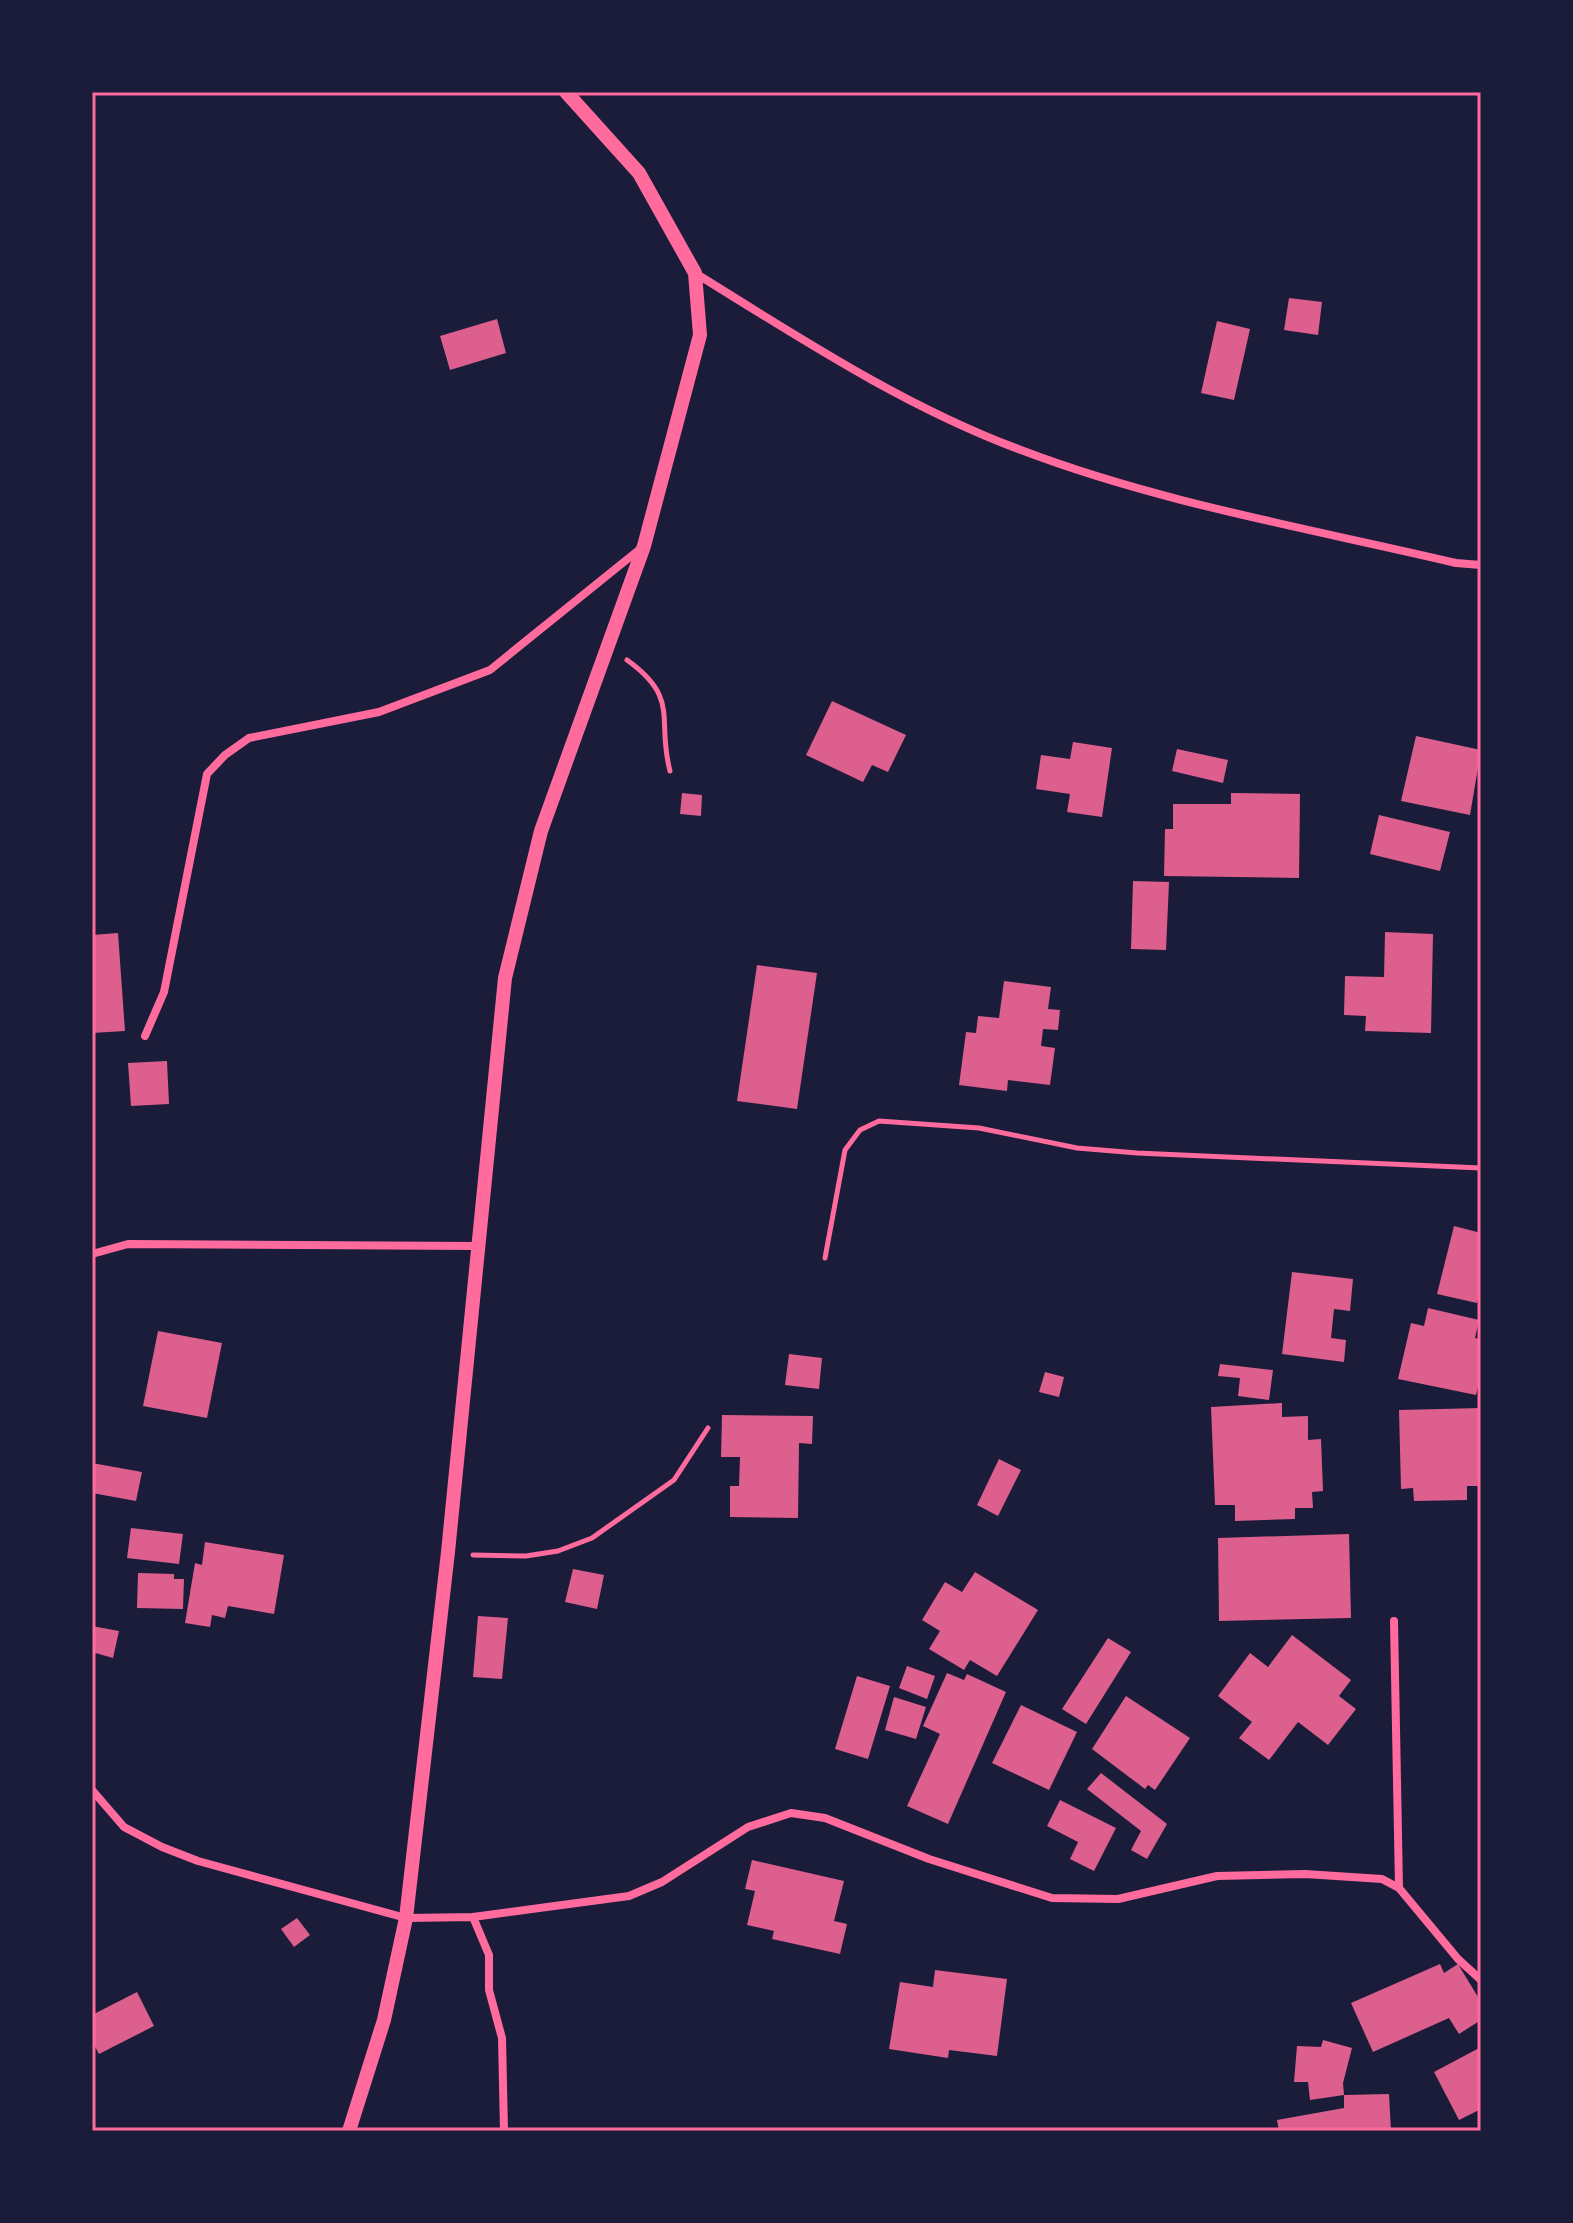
<svg xmlns="http://www.w3.org/2000/svg" width="1573" height="2223" viewBox="0 0 1573 2223" font-family="'PT Serif',serif">
<rect width="100%" height="100%" fill="#1b1b3a"/>
<path fill="#dd5f8e" d="M1289 298 1322 302 1318 335 1284 330Z
M497 319 506 353 450 370 440 336Z
M1217 321 1250 329 1234 400 1201 393Z
M832 701 906 735 888 772 872 765 863 782 806 755Z
M1416 736 1481 750 1470 815 1401 801Z
M1073 742 1112 748 1102 817 1067 812 1070 794 1036 789 1041 755 1070 759Z
M1177 749 1228 760 1223 783 1172 771Z
M682 793 702 795 701 816 680 814Z
M1231 793 1300 794 1299 878 1164 876 1165 829H1173V804H1231Z
M1379 815 1450 832 1440 871 1370 854Z
M1133 881 1169 882 1166 950 1131 949Z
M1385 932 1433 934 1431 1033 1365 1031 1366 1016 1344 1015 1345 976 1384 977Z
M118 933 125 1031 92 1033V935Z
M757 965 817 973 797 1109 737 1101Z
M1004 981 1051 987 1048 1009 1060 1010 1058 1030 1043 1029 1041 1046 1055 1048 1050 1085 1008 1080 1007 1091 959 1085 966 1032 976 1033 978 1016 999 1018Z
M167 1061 169 1104 131 1106 128 1063Z
M1454 1226 1481 1233V1289L1477 1303 1437 1294Z
M1292 1272 1353 1279 1350 1311 1334 1309 1331 1338 1346 1340 1344 1362 1282 1354Z
M1428 1308 1479 1320 1475 1338 1481 1339V1374L1476 1395 1398 1379 1411 1323 1424 1326Z
M158 1331 222 1343 207 1418 143 1406Z
M789 1354 822 1358 819 1389 785 1385Z
M1220 1364 1273 1370 1269 1400 1238 1396 1240 1378 1218 1376Z
M1045 1372 1064 1377 1059 1397 1039 1392Z
M1282 1403V1417L1308 1416V1440L1321 1439 1323 1491 1312 1492 1313 1508H1295V1519L1235 1521V1505H1215L1211 1407Z
M1481 1408V1486H1467V1500L1414 1501 1413 1488 1401 1489 1399 1410Z
M722 1415 813 1416 812 1444 799 1443 798 1518 730 1517V1486H739L740 1457H721Z
M999 1459 1021 1470 998 1516 977 1505Z
M92 1463 142 1472 136 1501 92 1493Z
M131 1528 183 1534 179 1564 127 1558Z
M1349 1534 1351 1618 1219 1621 1218 1538Z
M205 1542 284 1555 274 1614 228 1606 225 1618 212 1615 210 1627 185 1623 195 1563 202 1565Z
M573 1569 604 1575 597 1609 565 1602Z
M975 1572 1038 1610 997 1676 970 1660 964 1670 929 1649 940 1631 922 1620 945 1582 962 1592Z
M138 1573 174 1574V1579H184L183 1609 137 1608Z
M478 1616 508 1618 502 1679 473 1677Z
M92 1626 119 1631 113 1658 92 1652Z
M1292 1635 1351 1680 1339 1696 1356 1709 1328 1745 1298 1722 1269 1760 1239 1738 1252 1722 1218 1696 1250 1653 1268 1667Z
M1108 1638 1131 1652 1086 1724 1062 1709Z
M907 1666 935 1676 927 1699 899 1688Z
M947 1673 964 1680 967 1674 1006 1692 948 1824 907 1806 940 1734 923 1726Z
M857 1676 890 1686 868 1759 835 1749Z
M1126 1696 1190 1738 1155 1790 1148 1785 1145 1789 1092 1749Z
M894 1697 926 1707 916 1739 885 1730Z
M1021 1705 1077 1732 1049 1790 992 1763Z
M1101 1773 1167 1824 1147 1859 1131 1850 1141 1831 1087 1789Z
M1060 1800 1116 1828 1094 1871 1070 1859 1078 1842 1047 1826Z
M752 1860 844 1881 834 1921 847 1924 840 1954 772 1939 774 1931 747 1925 755 1891 745 1889Z
M297 1918 310 1935 294 1947 281 1929Z
M1440 1964 1444 1973 1458 1964 1481 2002V2020L1459 2034 1449 2018 1373 2052 1351 2003Z
M935 1970 1007 1979 997 2056 949 2050 948 2058 889 2049 900 1982 933 1987Z
M137 1992 154 2026 99 2054 92 2041V2015Z
M1323 2040 1352 2048 1343 2083 1344 2095 1310 2100 1308 2082H1294L1297 2046 1321 2047Z
M1481 2047V2109L1459 2120 1434 2072Z
M1389 2094 1391 2131H1279L1277 2120 1344 2108V2095Z"/>
<g fill="none" stroke-linecap="round" stroke-linejoin="round">
<path stroke="#ff6b9d" stroke-width="5" d="M627 660C681 699 656 718 670 771
M825 1258 845 1150 860 1130 879 1121 979 1128 1077 1148 1137 1153 1481 1168
M473 1555 526 1556 558 1551 592 1538 674 1480 708 1428"/>
<path stroke="#ff6b9d" stroke-width="8" d="M695 273C800 338 905 407 1021 450 1160 503 1312 529 1456 563L1481 565
M145 1036 164 992 207 774 225 755 249 738 379 712 490 670 640 549
M92 1254 128 1244 476 1246
M1394 1621 1399 1888
M92 1790 124 1827 162 1847 198 1861 406 1918 473 1917 629 1896 662 1882 748 1827 791 1813 825 1818 929 1859 1052 1898 1118 1899 1217 1876 1305 1874 1382 1879 1399 1888 1458 1959 1481 1980
M473 1917 489 1955V1990L502 2038 504 2131"/>
<path stroke="#ff6b9d" stroke-width="14" d="M349 2131 384 2020 406 1918 448 1552 505 978 541 831 644 546 700 335 695 273 639 173 566 92"/>
</g>
<rect width="1573" height="2223" fill="none" stroke="#1b1b3a" stroke-width="188"/>
<rect x="94" y="94" width="1385" height="2035" fill="none" stroke="#ff6b9d" stroke-width="3"/>
</svg>
